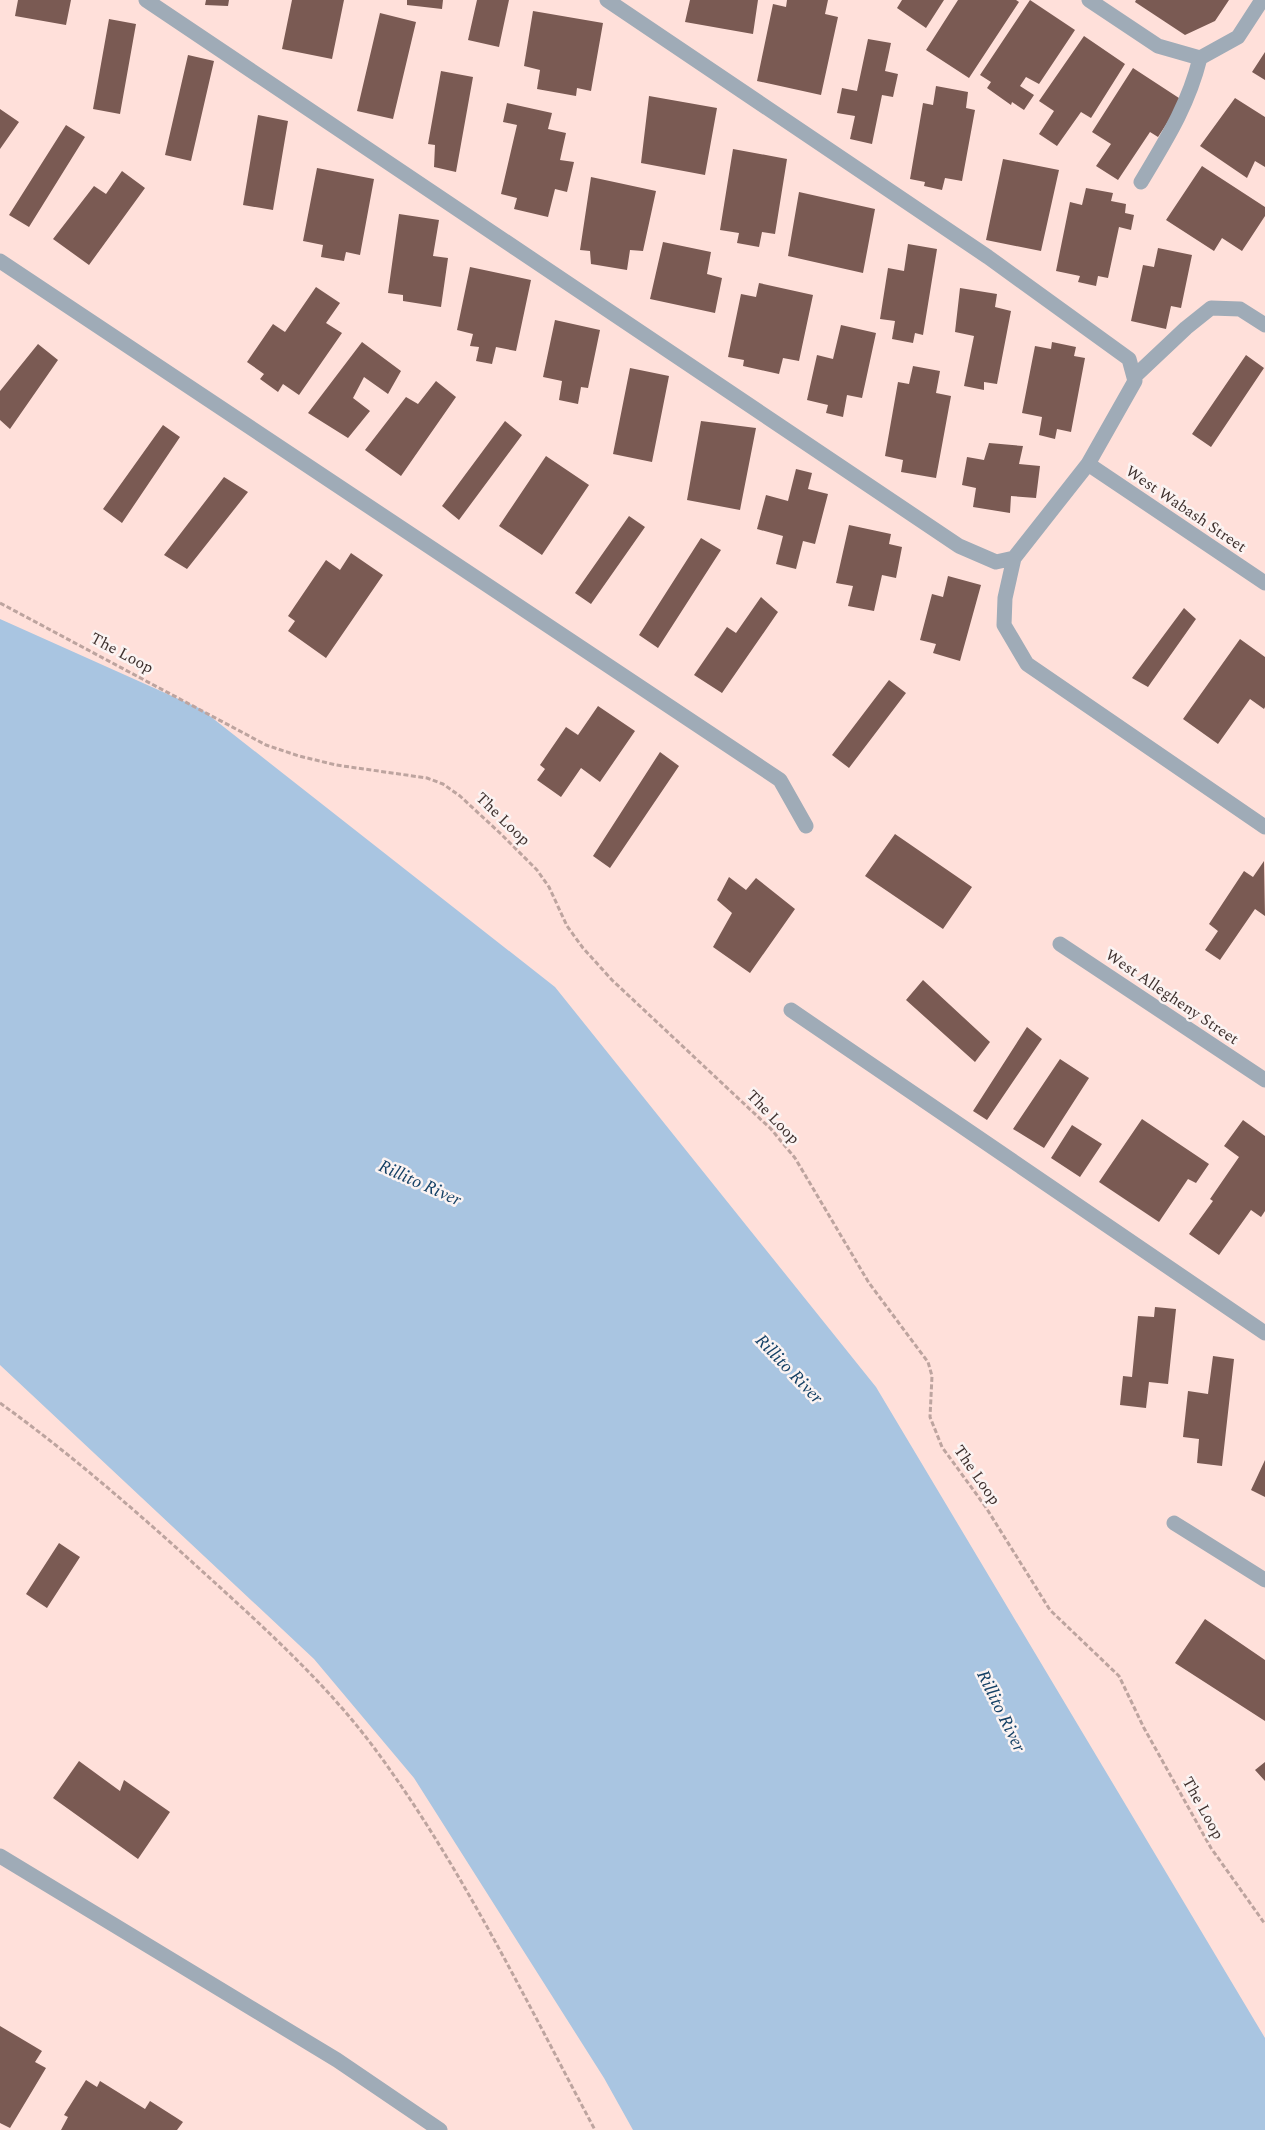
<svg xmlns="http://www.w3.org/2000/svg" width="1265" height="2130" viewBox="0 0 1265 2130" font-family="Spectral,serif">
<rect width="100%" height="100%" fill="#ffe0da"/>
<path fill="#a9c5e1" d="M0 619 201 709 555 987 876 1387 1265 2038V2130H633L604 2078 414 1778 314 1659 0 1365Z"/>
<path fill="#7a5a53" d="M18 0H71L66 25 15 16Z
M206 0H229L228 6 205 5Z
M292 0H344L332 59 282 49Z
M407 0H443L442 9 407 5Z
M477 0H509L499 47 468 40Z
M690 0H758L753 34 685 22Z
M787 0H828L825 14 838 17 821 95 757 81 773 4 786 7Z
M902 0H944L926 28 897 8Z
M958 0H1016L1019 2 969 78 926 50Z
M1030 0 1075 30 1039 84 1026 77 1020 86 1034 95 1024 110 1012 102 1011 105 987 88 991 82 980 75Z
M1136 0H1229L1215 21 1185 35 1135 2Z
M533 11 603 23 591 91 577 88 576 96 537 89 540 70 524 66Z
M380 13 416 22 393 119 357 111Z
M109 19 136 24 120 114 93 109Z
M1084 36 1125 64 1091 118 1081 112 1057 146 1039 134 1054 111 1039 101Z
M868 39 891 43 885 71 898 74 893 97 882 95 872 144 850 139 855 116 837 113 842 88 857 91Z
M1265 52V80L1252 72Z
M188 55 214 61 191 161 165 155Z
M1133 68 1182 100 1158 137 1150 132 1118 180 1096 166 1111 144 1092 132Z
M441 71 473 77 456 172 434 167 435 145 428 144Z
M936 86 968 92 966 108 975 110 962 181 945 178 942 190 924 186 925 182 910 179 923 103 933 105Z
M649 96 717 108 705 175 641 163Z
M1235 98 1265 117V167L1255 161 1247 178 1200 146Z
M507 103 552 113 548 129 566 133 560 160 574 162 567 192 555 189 548 217 514 209 517 198 501 194 517 125 503 122Z
M0 109 19 122 0 149Z
M258 115 288 121 273 210 243 205Z
M66 125 85 137 29 227 9 215Z
M733 149 787 159 775 234 762 232 759 247 737 243 739 233 720 230Z
M1003 159 1059 170 1041 251 986 240Z
M1202 166 1265 207V216L1242 251 1222 238 1214 251 1166 220Z
M317 168 374 179 360 255 346 252 344 261 321 257 323 245 303 241Z
M122 171 145 188 89 265 53 239 94 186 106 194Z
M591 177 656 191 643 251 630 250 627 270 591 264 590 251 580 250Z
M1086 188 1113 193 1111 201 1126 204 1125 213 1134 215 1131 230 1119 227 1108 278 1098 276 1096 286 1078 282 1080 276 1056 271 1070 202 1082 205Z
M799 192 875 209 863 273 788 256Z
M399 214 439 220 433 256 448 258 441 307 403 301V295L388 293Z
M663 242 711 252 707 274 722 278 715 313 650 299Z
M908 244 937 249 923 335 915 333 913 343 892 339 895 321 880 319 888 268 904 271Z
M1158 248 1192 255 1181 308 1171 306 1166 329 1131 321 1143 265 1154 267Z
M470 267 531 280 516 351 496 347 492 364 476 361 479 347 470 346 473 334 457 330Z
M759 283 813 295 799 361 783 358 779 374 743 366 744 360 728 357 741 294 756 297Z
M316 287 340 303 326 323 342 333 299 395 283 384 278 392 260 379 264 374 247 362 273 324 285 332Z
M960 288 997 294 995 307 1011 311 997 384 984 382V390L964 386 974 336 955 332Z
M555 320 600 330 588 388 581 387 578 404 559 400 562 381 543 377Z
M841 325 876 333 862 398 847 395 843 417 826 413 828 405 807 400 817 355 833 359Z
M362 342 401 371 388 394 364 377 353 398 370 411 348 438 308 413Z
M1052 342 1076 347 1074 356 1085 358 1071 432 1057 429 1055 439 1039 435 1042 417 1022 413 1035 346 1051 349Z
M38 344 58 360 10 429 0 420V391Z
M1246 355 1264 368 1211 447 1192 434Z
M913 366 940 371 936 393 951 396 936 478 901 472 903 460 885 456 898 382 909 384Z
M630 368 669 376 652 462 613 454Z
M436 381 456 397 401 476 365 450 406 397 418 404Z
M505 421 522 435 459 520 442 506Z
M701 421 756 428 740 510 687 500Z
M163 425 180 437 122 523 103 509Z
M989 443 1023 446 1019 464 1040 466 1036 498 1011 496 1010 513 973 507 976 488 962 485 967 457 984 460Z
M546 456 589 485 542 555 499 526Z
M796 469 812 473 808 489 828 494 815 544 803 541 796 569 776 564 783 536 757 529 766 495 788 501Z
M224 477 248 492 187 569 164 555Z
M629 516 645 527 591 604 575 593Z
M849 525 891 534 889 544 902 547 896 578 882 575 874 611 848 606 853 586 836 583Z
M701 538 721 550 658 648 639 635Z
M351 553 383 575 326 658 288 631 295 621 288 616 326 560 340 570Z
M948 576 981 585 960 661 933 653 936 644 920 640 932 594 943 597Z
M761 597 778 612 722 693 694 675 727 627 736 633Z
M1184 608 1196 619 1148 687 1132 678Z
M1240 639 1265 657V707L1264 709 1250 699 1218 744 1183 719Z
M889 680 906 693 849 768 832 755Z
M598 706 635 731 600 782 581 768 561 797 537 780 545 769 540 765 566 727 578 735Z
M660 752 679 766 610 868 593 856Z
M895 834 972 887 943 929 865 876Z
M1264 861 1265 916 1255 909 1220 960 1205 950 1218 931 1209 924 1244 871 1253 877Z
M729 877 746 890 756 878 795 909 750 973 713 947 732 913 717 900Z
M923 980 990 1042 975 1062 906 1000Z
M1027 1027 1042 1039 987 1120 973 1111Z
M1060 1059 1089 1078 1044 1148 1013 1129Z
M1142 1119 1209 1164 1196 1183 1188 1179 1159 1222 1099 1182Z
M1243 1120 1265 1136V1211L1261 1217 1251 1210 1219 1255 1189 1234 1213 1201 1210 1199 1239 1157 1224 1146Z
M1072 1125 1102 1144 1080 1177 1051 1158Z
M1155 1307 1176 1309 1168 1384 1149 1382 1146 1408 1120 1405 1123 1376 1132 1377 1138 1316 1154 1317Z
M1213 1356 1234 1359 1222 1466 1197 1463 1199 1439 1183 1437 1188 1391 1208 1394Z
M1265 1460V1497L1251 1490Z
M59 1543 80 1557 47 1608 26 1594Z
M1205 1619 1265 1660V1721L1175 1663Z
M79 1761 120 1791 124 1780 170 1812 138 1859 53 1798Z
M1265 1762V1781L1255 1770Z
M0 2026 42 2051 35 2062 46 2068 10 2128 0 2123Z
M86 2080 97 2087 100 2081 145 2109 150 2101 183 2122 177 2130H61L68 2117 64 2115Z"/>
<g fill="none" stroke-linecap="round" stroke-linejoin="round">
<path stroke="#bda49f" stroke-width="3" stroke-dasharray="5 2.5" stroke-linecap="butt" d="M0 603 266 745 299 756 336 765 427 778 443 784 460 796 501 834 537 870 549 887 567 926 583 948 612 980 771 1129 795 1158 869 1283 928 1362 932 1376 930 1417 942 1447 985 1506 1050 1610 1119 1676 1144 1728 1211 1848 1265 1924
M0 1403C75 1457 145 1519 213 1581 270 1633 329 1687 375 1749 462 1867 526 2001 595 2130"/>
<path stroke="#9fabb7" stroke-width="15" d="M146 0 959 546 996 562 1014 558 1088 464 1135 381 1129 359 988 257 607 0
M1089 0 1158 46 1200 58 1238 37 1262 0
M1141 182C1166 140 1188 106 1200 58
M0 261 780 780 806 826
M1134 377 1186 328 1211 308 1240 309 1265 325
M1088 464 1265 583
M1014 558 1005 598 1004 625 1027 664 1265 827
M1060 944 1265 1080
M791 1010 1265 1333
M1174 1523 1265 1580
M0 1856 337 2060 440 2130"/>
</g>
<g text-anchor="middle" dominant-baseline="central" stroke-width="5" stroke-linejoin="round" paint-order="stroke">
<g font-size="16" fill="#3f312e" stroke="#fbf3f2">
<text transform="translate(1186 509) rotate(34)">West Wabash Street</text>
<text transform="translate(122 653) rotate(28)">The Loop</text>
<text transform="translate(503 819) rotate(44)">The Loop</text>
<text transform="translate(1172 997) rotate(34)">West Allegheny Street</text>
<text transform="translate(773 1117) rotate(46)">The Loop</text>
<text transform="translate(977 1475) rotate(55)">The Loop</text>
<text transform="translate(1203 1808) rotate(61)">The Loop</text>
</g>
<g font-size="18" font-style="italic" fill="#144065" stroke="#fbf3f2">
<text transform="translate(420 1183) rotate(24)">Rillito River</text>
<text transform="translate(789 1369) rotate(46)">Rillito River</text>
<text transform="translate(1001 1711) rotate(64)">Rillito River</text>
</g>
</g>
</svg>
